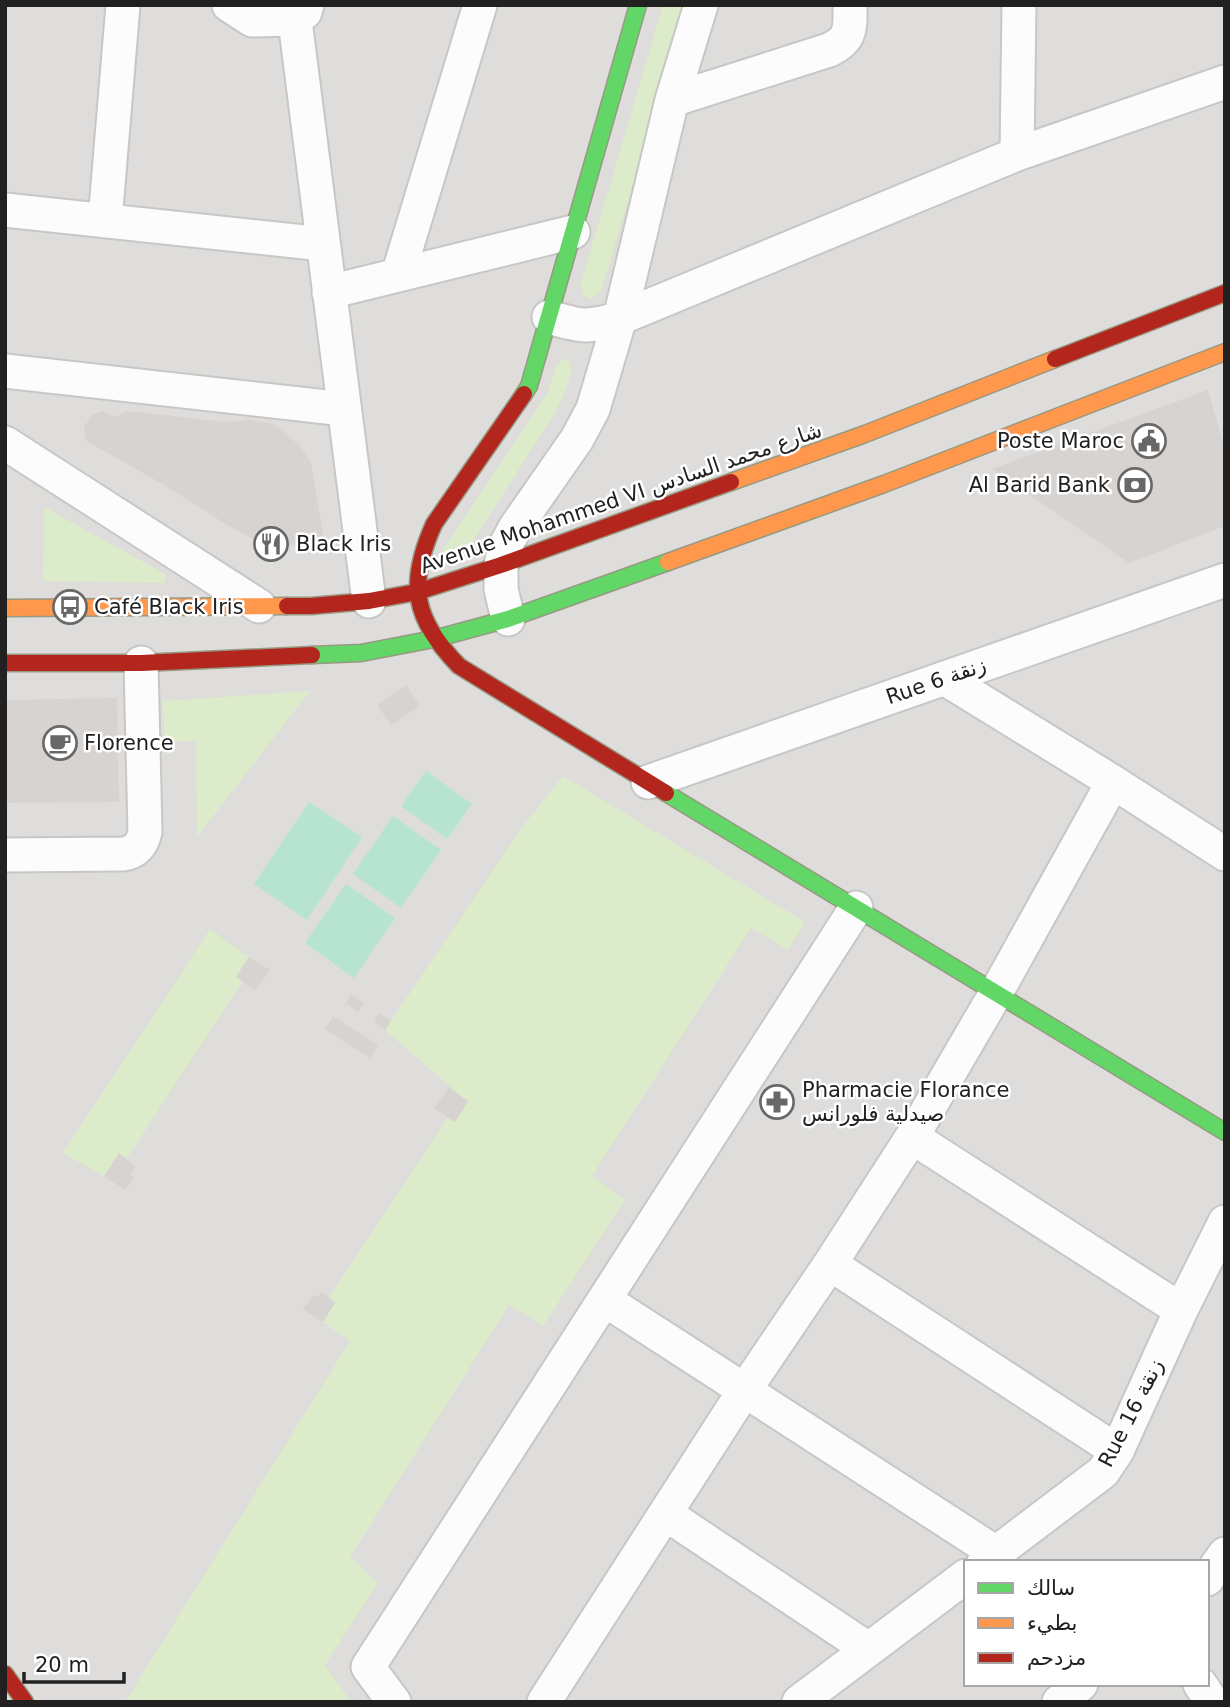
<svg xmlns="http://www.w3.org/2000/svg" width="1230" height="1707" viewBox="0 0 1230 1707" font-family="'DejaVu Sans',Cairo,sans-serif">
<rect width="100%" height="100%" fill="#efedea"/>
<path fill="#dedddb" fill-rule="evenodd" d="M5 5H1225V1702H5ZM966 1562H1207V1684H966Z"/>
<path fill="#dcebca" d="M663 5H686L601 292 591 299 583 295 580 286Z
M564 359 570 362C574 375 561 400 555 413L464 555 459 557 444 555 443 549 548 392 557 364Z
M44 507 165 574V583L43 581Z
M310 691 197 837 196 741H165L162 701Z
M563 776 805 922 788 950 751 928 592 1176 625 1200 543 1326 509 1305 350 1557 378 1583 325 1665 351 1702H125L350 1341 323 1322 335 1303 329 1298 447 1118 455 1122 468 1102 385 1030 519 831Z
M210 929 249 957 236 976 243 981 127 1158 119 1154 104 1176 63 1153Z"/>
<path fill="#b7e4d1" d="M426 771 472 804 447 839 401 806Z
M309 802 362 837 307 920 254 884Z
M393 816 441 850 401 908 353 874Z
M346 884 395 918 354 978 305 943Z"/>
<path fill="#d6d3d1" d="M1208 390 1225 451V526L1129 563 992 469Z
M102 411 116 417 127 411 225 422 249 420 274 424 299 445 311 463 323 534 315 543 300 544 279 548 260 543 224 523 166 486 85 440 84 427 92 415Z
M406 685 420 706 391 725 377 705Z
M117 698 119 802 5 803V700Z
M249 957 270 970 255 991 236 977Z
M351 994 364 1003 358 1012 346 1003Z
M380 1013 391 1021 385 1030 374 1022Z
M333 1016 378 1045 370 1058 325 1029Z
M449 1088 468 1101 455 1122 434 1108Z
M119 1153 135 1167 130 1175 134 1178 125 1190 104 1176Z
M322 1292 335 1303 323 1322 303 1309 313 1295 318 1297Z"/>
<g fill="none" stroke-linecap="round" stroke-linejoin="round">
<g stroke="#c8c7c6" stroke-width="37">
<path id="street" d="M229 5 252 20 294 19 305 12 307 5
M293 5 369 601
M672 100 829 50C852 39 850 29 850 5
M1017 154 1019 5
M5 210 323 244
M105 221 123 5
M398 275 480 5
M329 292 573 232
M549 317C582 327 588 328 620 318L1017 154 1225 82
M5 371 344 409
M5 443 259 606
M508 619 501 589V565L506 545 515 528 577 439 593 409 620 318 672 100 701 5
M944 678 1113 782 1225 854
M648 782 1225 580
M5 855 123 854C136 852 142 845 145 832L141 663
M912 1137 1181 1310
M830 1264 1117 1451
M605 1300 996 1553
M666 1514 868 1649
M984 1562 1103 1472 1117 1451 1181 1310 1225 1222
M1207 1579 1225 1554
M1200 1684 1212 1702
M394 1702 368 1667 856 908
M544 1702 744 1391 830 1264 912 1137 996 993 1113 782
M799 1702 966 1576
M1059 1702 1081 1684"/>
</g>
<g stroke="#979982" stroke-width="19">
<path id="fast" d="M524 394 529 386 638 5
M312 655 361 653 434 639 508 619 668 562
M666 793 1225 1132"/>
</g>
<g stroke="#979982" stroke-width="19">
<path id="slow" d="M731 482 865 434 1055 359
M668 562 884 484 1225 352
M5 608 287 606"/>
</g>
<g stroke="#979982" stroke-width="19">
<path id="jam" d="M1055 359 1225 293
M524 394 434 524C407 584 413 619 459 666L666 793
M287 606H311L369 601 417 592 501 565 731 482
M5 663H141L312 655
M5 1674 25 1702"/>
</g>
<use href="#street" stroke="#fdfcfc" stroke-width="33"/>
<use href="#fast" stroke="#63d668" stroke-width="16"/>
<use href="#slow" stroke="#ff974d" stroke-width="16"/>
<use href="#jam" stroke="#b3261e" stroke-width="16"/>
</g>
<defs>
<g id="civic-ring" transform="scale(1.75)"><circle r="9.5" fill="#fff" stroke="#696867" stroke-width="1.5"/><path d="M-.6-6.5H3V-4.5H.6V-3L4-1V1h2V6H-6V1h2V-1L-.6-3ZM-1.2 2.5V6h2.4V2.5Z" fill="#696867"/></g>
<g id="bank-ring" transform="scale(1.75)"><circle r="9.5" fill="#fff" stroke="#696867" stroke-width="1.5"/><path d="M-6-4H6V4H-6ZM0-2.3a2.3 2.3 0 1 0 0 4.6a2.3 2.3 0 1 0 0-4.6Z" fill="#696867"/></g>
<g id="restaurant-ring" transform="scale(1.75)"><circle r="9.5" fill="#fff" stroke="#696867" stroke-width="1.5"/><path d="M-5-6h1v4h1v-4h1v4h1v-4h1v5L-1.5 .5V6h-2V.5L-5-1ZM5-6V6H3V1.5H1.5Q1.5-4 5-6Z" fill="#696867"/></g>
<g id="bus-ring" transform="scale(1.75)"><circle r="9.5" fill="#fff" stroke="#696867" stroke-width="1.5"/><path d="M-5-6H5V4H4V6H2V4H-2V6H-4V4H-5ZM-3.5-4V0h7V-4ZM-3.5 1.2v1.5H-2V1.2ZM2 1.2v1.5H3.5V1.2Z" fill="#696867"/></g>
<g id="cafe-ring" transform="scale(1.75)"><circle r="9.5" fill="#fff" stroke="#696867" stroke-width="1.5"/><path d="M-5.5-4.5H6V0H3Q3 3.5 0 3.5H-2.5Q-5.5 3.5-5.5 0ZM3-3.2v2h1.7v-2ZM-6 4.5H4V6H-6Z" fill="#696867"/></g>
<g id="pharmacy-ring" transform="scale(1.75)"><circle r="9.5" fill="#fff" stroke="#696867" stroke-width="1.5"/><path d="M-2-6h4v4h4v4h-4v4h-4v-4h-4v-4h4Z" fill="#696867"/></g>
</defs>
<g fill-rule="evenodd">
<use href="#civic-ring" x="1149" y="441"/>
<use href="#bank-ring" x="1135" y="485"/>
<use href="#restaurant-ring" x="271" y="544"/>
<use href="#bus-ring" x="70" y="607"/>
<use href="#cafe-ring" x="60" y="743"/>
<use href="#pharmacy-ring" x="777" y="1102"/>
</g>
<g text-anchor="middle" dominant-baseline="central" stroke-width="5" stroke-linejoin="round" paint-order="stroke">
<g font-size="21" fill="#212121" stroke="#fff" text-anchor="start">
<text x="1124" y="441" text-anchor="end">Poste Maroc</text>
<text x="1110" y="485" text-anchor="end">Al Barid Bank</text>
<text x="296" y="544">Black Iris</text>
<text x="94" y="607">Café Black Iris</text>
<text x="84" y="743">Florence</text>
<text x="802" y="1090">Pharmacie Florance<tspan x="802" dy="24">صيدلية فلورانس</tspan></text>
</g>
<g font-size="21" fill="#212121" stroke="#fff">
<text transform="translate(621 498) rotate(-19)">Avenue Mohammed VI شارع محمد السادس</text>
<text transform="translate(936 681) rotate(-19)">Rue 6 زنقة</text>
<text transform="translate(1131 1413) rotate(-63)">Rue 16 زنقة</text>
</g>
</g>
<rect width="1230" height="1707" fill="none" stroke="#212121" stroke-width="14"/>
<rect x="964" y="1560" width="245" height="126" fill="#ffffff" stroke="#a6a6a6" stroke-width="2"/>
<rect x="978" y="1583" width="35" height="10" fill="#63d668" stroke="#a6a6a6" stroke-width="2"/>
<text x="1027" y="1595" font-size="21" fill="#212121">سالك</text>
<rect x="978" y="1618" width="35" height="10" fill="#ff974d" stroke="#a6a6a6" stroke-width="2"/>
<text x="1027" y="1630" font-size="21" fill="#212121">بطيء</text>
<rect x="978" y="1653" width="35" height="10" fill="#b3261e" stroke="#a6a6a6" stroke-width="2"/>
<text x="1027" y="1665" font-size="21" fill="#212121">مزدحم</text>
<path d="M24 1672v10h100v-10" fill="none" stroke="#212121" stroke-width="3.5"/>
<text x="35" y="1672" font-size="21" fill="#212121" stroke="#ffffff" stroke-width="5" paint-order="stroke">20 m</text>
</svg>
